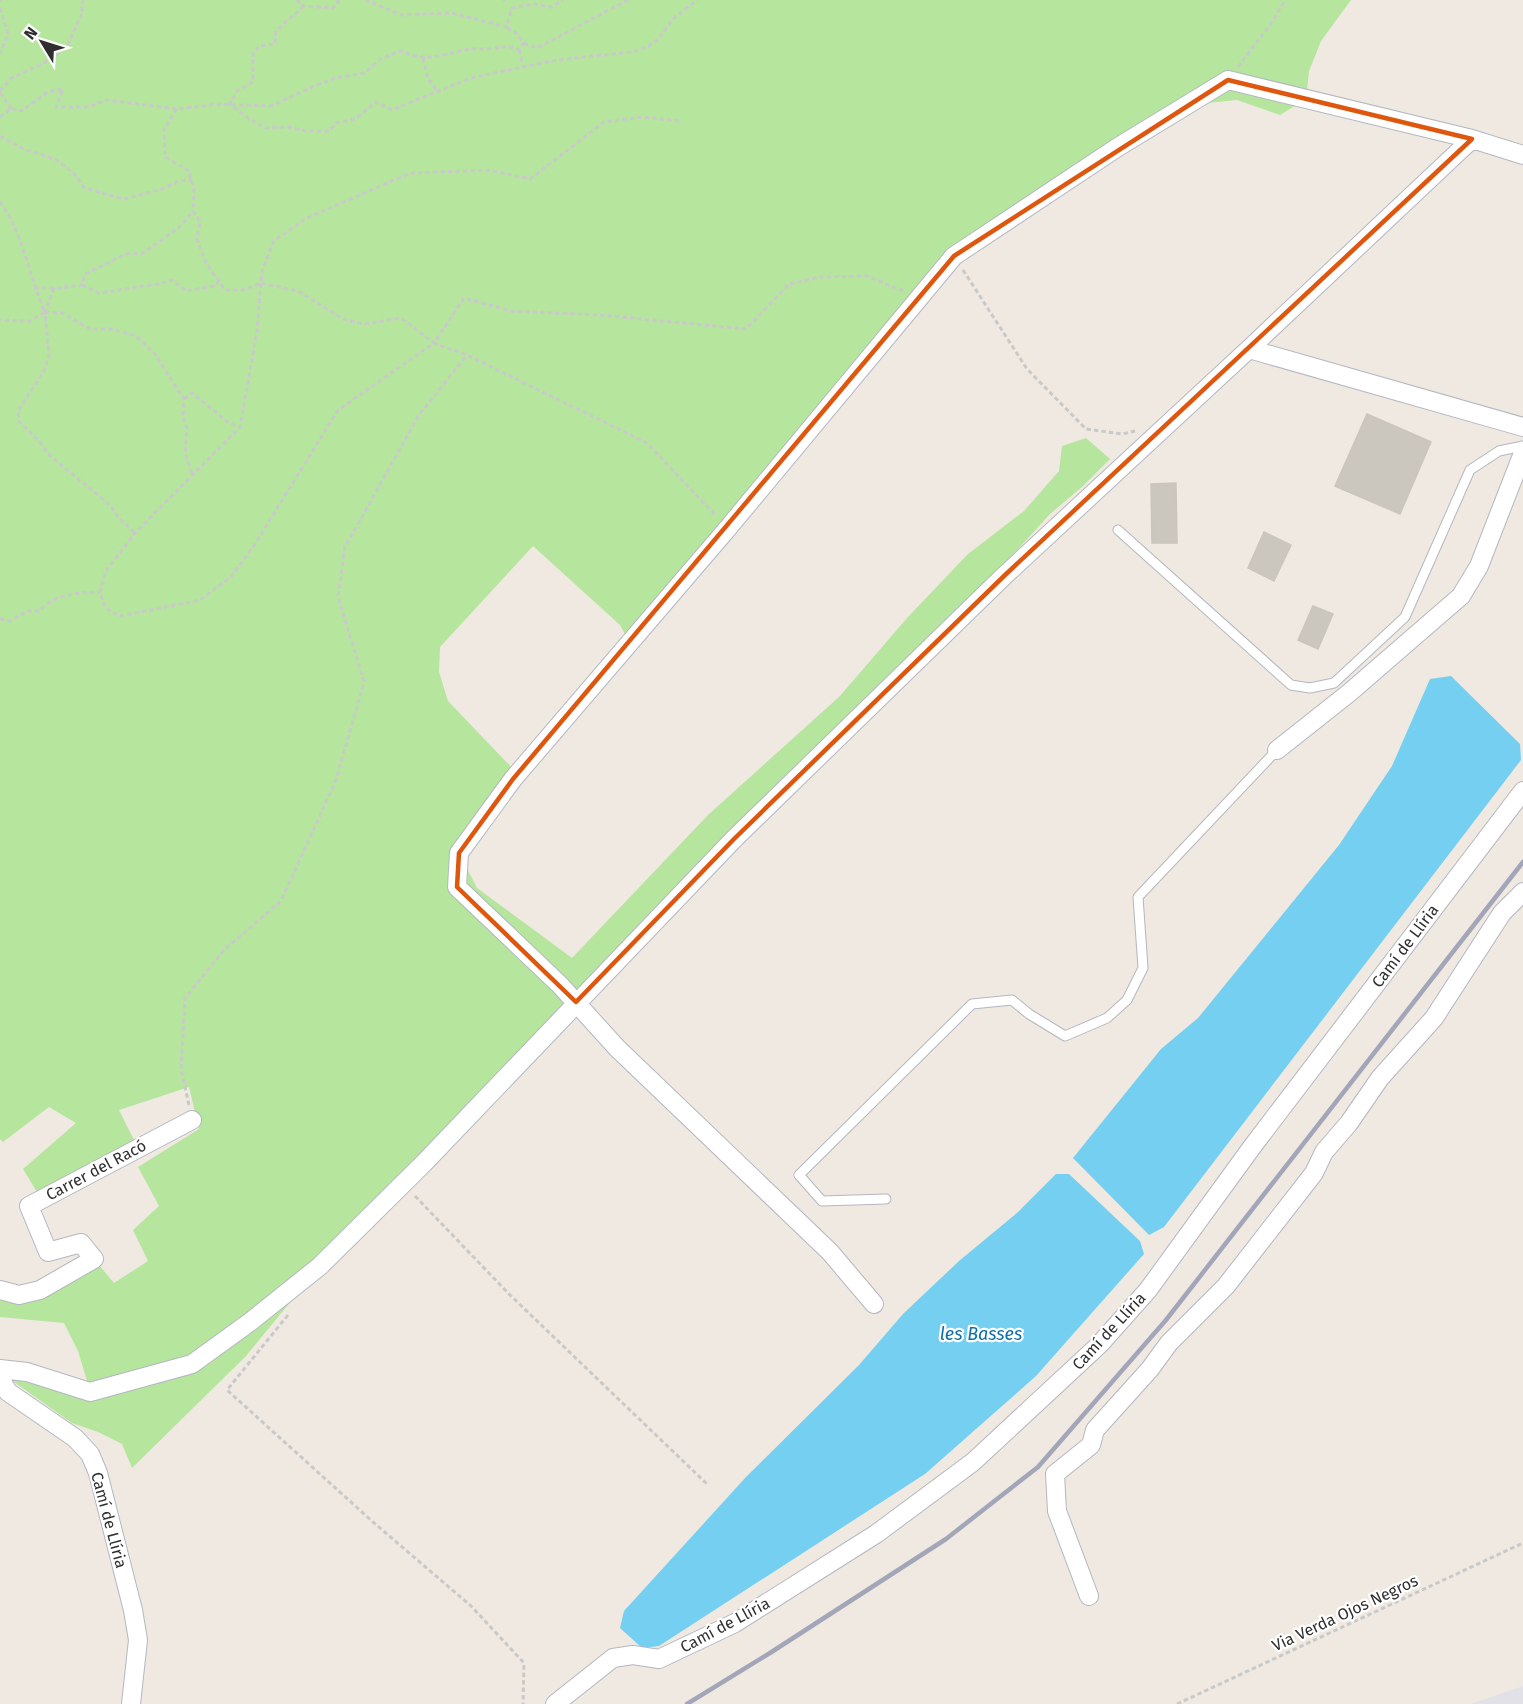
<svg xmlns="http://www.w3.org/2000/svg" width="1523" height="1704" viewBox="0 0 1523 1704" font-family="'Fira Sans',sans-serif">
<rect width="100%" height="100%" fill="#efe9e1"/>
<path fill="#e3e1e8" d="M1523 1686V1704H1471Z"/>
<path fill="#b6e59e" d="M0 0H1351L1321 41 1309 71 1306 99 1280 115 1237 100 1187 105 954 256 630 643 620 625 533 546 440 647 439 672 448 701 514 770 459 853 477 888 572 958 708 815 840 696 907 618 968 554 1024 511 1059 471 1062 446 1086 438 1110 459 1083 486 1050 514 997 572 320 1266 246 1356 132 1468 122 1444 98 1432 72 1423 0 1372 90 1391 78 1351 64 1323 0 1317V1290L19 1295 94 1259 114 1283 148 1261 133 1230 159 1206 138 1167 199 1129 189 1087 119 1110 135 1142 37 1192 23 1169 76 1123 49 1107 3 1142 0 1139Z"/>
<path fill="#75cff0" d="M1451 676 1520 744 1521 760 1164 1227 1149 1235 1073 1158 1161 1049 1198 1018 1339 845 1392 766 1430 679Z
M1056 1174H1069L1140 1241 1144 1254 1036 1376 925 1474 659 1646 642 1648 620 1628 624 1611 746 1477 859 1365 903 1314 959 1261 1017 1213Z"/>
<path fill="#cbc7bf" stroke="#cbc5ba" stroke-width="1.5" d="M1367 414 1431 442 1400 514 1335 486Z
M1176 483 1177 543H1152L1151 484Z
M1264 532 1291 545 1274 581 1248 568Z
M1313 606 1333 614 1318 649 1298 640Z"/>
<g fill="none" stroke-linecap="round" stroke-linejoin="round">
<g stroke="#b4b7c1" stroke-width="11">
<path id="lane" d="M1118 530 1291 685 1310 688 1334 683 1405 617 1470 470 1499 451 1523 446
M886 1199 822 1201 799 1175 972 1004 1012 1000 1029 1014 1065 1036 1107 1018 1127 1000 1143 968 1138 897 1277 750"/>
</g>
<g stroke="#b4b7c1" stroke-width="20">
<path id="street" d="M1249 349 1523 427
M1277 750 1349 693 1461 596 1479 566 1523 453
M0 1290 19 1295 40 1290 94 1259 81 1243 48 1252 29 1206 192 1120
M874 1304 830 1252 617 1048 560 985 457 887 459 853 513 779 728 528 954 256 1118 147 1228 80 1472 139 1523 155
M0 1369 27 1372 90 1392 192 1364 250 1322 320 1266 424 1163 734 839 1004 576 1249 349 1472 139
M0 1378 8 1392 75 1438 90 1454 98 1473 133 1610 138 1640 131 1704
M1089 1596 1057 1511 1055 1474 1091 1445 1095 1430 1150 1369 1169 1343 1226 1286 1314 1173 1324 1152 1349 1123 1380 1078 1434 1018 1502 913 1523 892
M555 1704 613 1658 633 1655 659 1659 735 1623 876 1534 973 1462 1099 1345 1148 1290 1252 1147 1523 791"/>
</g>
<path stroke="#c9c9c9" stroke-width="3" stroke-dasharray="4.5 3" stroke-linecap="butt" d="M296 0 304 6 333 8 339 0
M365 0 402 15 451 13 506 27 512 8 533 4 552 7 563 0
M503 0H506
M0 1 1 0
M304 6 276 31 275 44 259 46 253 54V82L237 91 230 104 248 118 266 128 288 127 306 131H329L336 123 355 119 376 102 392 110 471 78 556 60 632 52 649 46 658 39 673 19 697 0
M0 8 8 34 0 54
M524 43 537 48 628 0
M519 50 523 66
M423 58 428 78 437 91
M1238 67 1270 25 1285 0
M0 91 12 78 54 58 68 44 81 16 83 0
M0 93 11 108
M177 109 164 129 165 157 188 170 194 188 193 211 200 221 197 239 206 263 225 290H243L261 283 298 291 343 319 364 324 401 318 434 343 464 298 511 311 600 315 746 329 789 284 820 277 867 276 903 291
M0 117 11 108 21 111 48 92 63 89 56 107H89L106 100 177 109 220 104 271 106 314 86 336 78 364 73 382 58 401 51C430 64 443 53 472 49 477 48 481 49 486 49 498 48 508 44 519 50L524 43 516 33 506 27
M679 121 642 117 604 122 530 179 489 170 410 173 305 219 274 241 262 271 257 331 240 427 135 533 106 571 100 592 105 608 120 616 200 600 231 577 255 544 338 410 434 343 467 355 647 443 716 516
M0 136 24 149 57 160 74 174 85 188 124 199 162 189 179 181 192 180
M0 202C21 228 30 279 45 312L30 321 0 320
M963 270 1027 369 1086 429 1122 434 1135 431
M82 285 99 293 158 284 172 280 186 291 214 286 218 283
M34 288H61L82 285 85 274 126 254 143 253 181 226 193 211
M54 288 45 312 49 355 44 371 18 411 19 421 40 442 48 454 110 505 119 518 135 533
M45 312 62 313 90 329H112L136 336 154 353 184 399 183 417 187 429 185 452 192 474
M184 399 192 393 229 423 240 427
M0 619 10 621 28 611H39C56 593 77 593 100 592
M189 1105 181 1069 185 998 224 950 281 901 336 780 364 682 338 597 345 547 419 415 467 355
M415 1196 510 1295 707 1484
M288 1315 227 1390 373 1522 471 1606 524 1663 523 1704
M1177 1704 1523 1543"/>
<use href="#lane" stroke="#fff" stroke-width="9"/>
<use href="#street" stroke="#fff" stroke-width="18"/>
<path stroke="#a3a6b8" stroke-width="4.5" d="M687 1704 770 1653 946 1539 1038 1467 1166 1320 1523 862"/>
</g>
<path fill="none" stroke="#df570e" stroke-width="4.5" stroke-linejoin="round" d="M1228 80 1472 139 1004 576 734 839 576 1002 457 887 459 853 513 779 954 256Z"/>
<g text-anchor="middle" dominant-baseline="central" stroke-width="4.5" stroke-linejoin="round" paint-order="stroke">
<g font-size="16" fill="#2e2e2e" stroke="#fff">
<text transform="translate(1405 946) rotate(-53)">Camí de Llíria</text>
<text transform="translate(96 1170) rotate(-28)">Carrer del Racó</text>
<text transform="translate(1109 1331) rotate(-47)">Camí de Llíria</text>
<text transform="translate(109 1520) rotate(75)">Camí de Llíria</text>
<text transform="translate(1345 1613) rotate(-25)">Via Verda Ojos Negros</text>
<text transform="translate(725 1625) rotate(-28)">Camí de Llíria</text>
</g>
<g font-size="18" font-style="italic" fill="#0d6fa3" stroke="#fff">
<text x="981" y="1334">les Basses</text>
</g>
</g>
<g transform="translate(42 42) rotate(308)" stroke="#ffffff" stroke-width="4.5" paint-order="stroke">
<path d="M0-4.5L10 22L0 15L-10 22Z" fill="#2e2e2e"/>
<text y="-9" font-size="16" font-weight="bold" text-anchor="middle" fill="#2e2e2e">N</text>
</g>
</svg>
